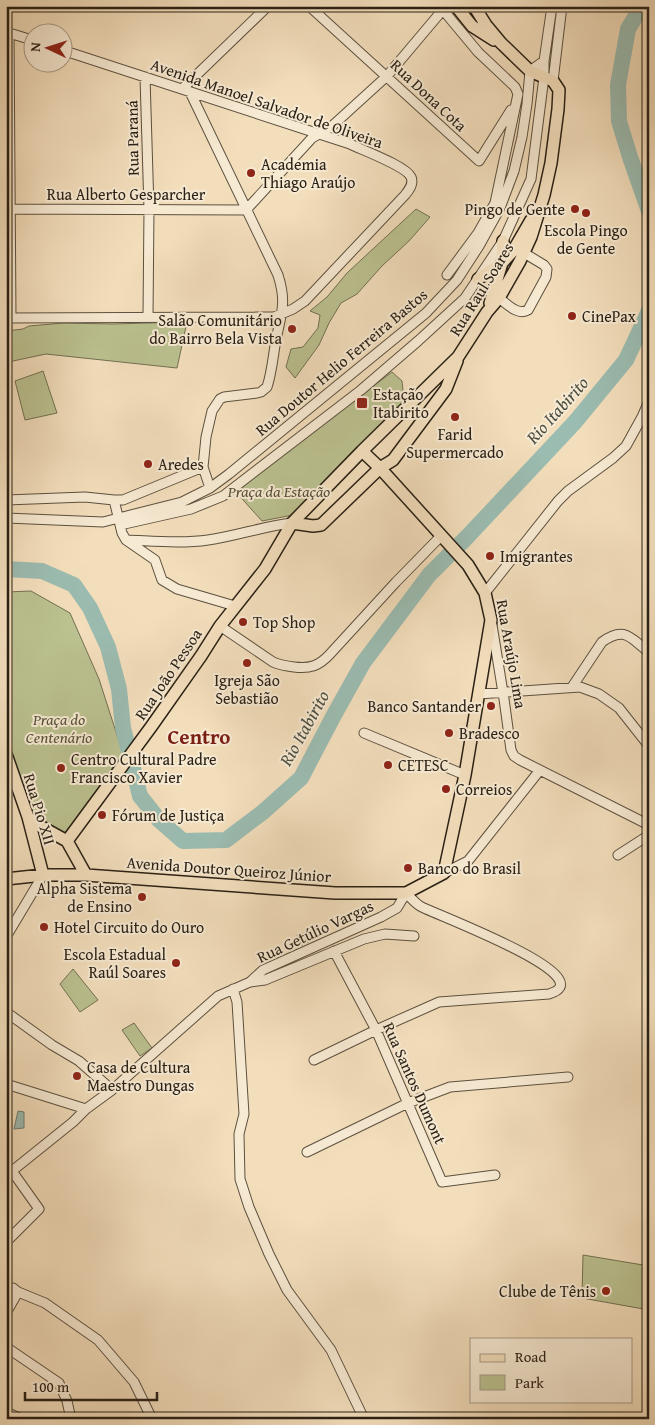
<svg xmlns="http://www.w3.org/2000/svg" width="655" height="1425" viewBox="0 0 655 1425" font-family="'Gentium Book Plus',serif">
<rect width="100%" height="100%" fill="#f3debc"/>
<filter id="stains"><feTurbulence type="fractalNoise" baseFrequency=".004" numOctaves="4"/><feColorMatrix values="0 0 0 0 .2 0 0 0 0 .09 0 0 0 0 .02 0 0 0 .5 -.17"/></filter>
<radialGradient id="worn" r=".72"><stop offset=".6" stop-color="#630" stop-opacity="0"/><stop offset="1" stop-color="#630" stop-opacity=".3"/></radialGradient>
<path fill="#bbc190" stroke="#727052" d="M416 209 430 217 409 241 382 266 357 294 341 303 329 323 319 345 295 378 286 367 291 349 303 347 318 328 320 315 310 311 327 297 347 273Z
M187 322 177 368 46 354 13 361 7 367H6V331L23 329 29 326 64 323 112 324Z
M43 371 57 413 25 420 15 381Z
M392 372 402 381 404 401 293 515 262 521 235 491Z
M31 591 70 613 99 679 123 754 64 834 31 811 6 735V592Z
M73 969 98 1000 80 1012 60 984Z
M134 1023 152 1048 140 1056 122 1030Z
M583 1255 649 1266V1310L582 1298Z"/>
<path fill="#9bbcb1" stroke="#6d7e73" d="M308 932 312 940 300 946 297 935Z
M18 1111 24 1112V1128L14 1129Z"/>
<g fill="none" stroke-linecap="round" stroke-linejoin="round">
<path stroke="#9bbcb1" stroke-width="16" d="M642 6 628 29 618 85 619 121 630 157 649 211
M6 569 42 571 74 585 90 608 108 647 119 689 123 728 140 796 159 820 183 841 226 840 263 812 301 778 334 715 363 663 429 575 467 537 575 422 626 360 649 311"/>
<g stroke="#5c503f" stroke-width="11">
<path id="minor" d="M309 6 479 161 511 110
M443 10 478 52 515 87 518 94 495 203 478 233 447 275
M6 32 32 40
M9 33 11 318
M145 77 149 209 148 317
M553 81 562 6
M182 89 268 6
M190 92 278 275C287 303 281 314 276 340 273 356 272 372 267 387L261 392 257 393 224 397 220 399 212 411 206 437 203 467 210 488
M6 209 246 210 312 138 331 127 387 76 446 6
M499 298C507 304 518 316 528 310L546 277 547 269 544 265 524 253
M6 318 274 317 293 309 305 301 405 195C409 190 414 184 411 177 406 166 362 150 350 144L62 50
M6 500 85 497 114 500H123L203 467
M114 500 122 533 126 540 155 560 162 580 177 589 235 606
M6 518 103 522 182 502 210 488 229 474 426 313 457 280 479 246 500 208 514 171 522 137 527 104 530 71 544 61 552 6
M120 525 191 509 223 496 361 390 418 341 465 298 503 241 531 179 544 77V61
M126 540C153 541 182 544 208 540 237 536 264 526 292 523
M485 593 558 501 568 491 613 458 626 446 642 417 649 401
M492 625 504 699 511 750 514 756 520 760 649 825
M220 626 273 662C280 665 286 666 294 667 310 669 319 666 330 654L396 582 441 536
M572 687 602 642C625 625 631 639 649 652
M479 694 580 687 599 694 619 708 649 746
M364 733 465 775
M618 855 649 835
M444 873 468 861 540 770
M6 937 43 875
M334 951 376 1030 442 1182 495 1175
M250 982 265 980 364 939 385 934 414 936
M233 989 237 1002 244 1114 239 1134 240 1179 249 1207 269 1254 287 1290 331 1350 364 1419
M6 1012 52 1045 79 1061 112 1090
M6 1084 86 1109
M307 1152 408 1103 450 1087 568 1077
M6 1242 39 1209 12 1171 73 1122 86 1109 112 1090 218 996 250 982 263 970 381 917 397 908 406 893C410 897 415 903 420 906 428 912 607 977 549 994L439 1002 376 1030 314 1060
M6 1287 45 1303 98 1340 134 1382 152 1419
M6 1313 18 1292 13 1288
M6 1347 59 1383 67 1401 71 1419
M6 1412 22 1419"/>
</g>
<g stroke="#292015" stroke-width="14">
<path id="major" d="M456 6 472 26 494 40
M478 279 502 263 513 251 531 220
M490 303 502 263 503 241
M292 523 313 526 321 525 380 468 393 460 446 389 457 361
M6 754 28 817 43 875
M28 817 38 825 67 841
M67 841 151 727 201 656 220 626 265 569 292 523 362 451 458 357 487 312 499 298 520 261 531 237 544 195 551 163 558 109 559 90 553 81 530 71 501 43 486 25 474 6
M67 841 86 875
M6 879 43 875H86L335 893H406L444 873 465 775 491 620 485 593 468 565 380 468 362 451"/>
</g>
<use href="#minor" stroke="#f7ead3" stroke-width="9"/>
<use href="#major" stroke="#f3debc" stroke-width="11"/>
</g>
<g fill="#8f2418" stroke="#f7ead3" stroke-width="2">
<circle cx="251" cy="173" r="5"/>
<circle cx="575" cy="209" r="5"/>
<circle cx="586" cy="213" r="5"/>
<circle cx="572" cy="316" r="5"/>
<circle cx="292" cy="329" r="5"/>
<rect x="356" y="397" width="12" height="12" rx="2.5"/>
<circle cx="455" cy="417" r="5"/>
<circle cx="148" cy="464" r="5"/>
<circle cx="490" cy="556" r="5"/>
<circle cx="243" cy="622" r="5"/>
<circle cx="247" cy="663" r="5"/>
<circle cx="491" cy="706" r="5"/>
<circle cx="449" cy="733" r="5"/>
<circle cx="388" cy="765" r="5"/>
<circle cx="61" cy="768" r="5"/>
<circle cx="446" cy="789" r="5"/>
<circle cx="102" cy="815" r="5"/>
<circle cx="408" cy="868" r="5"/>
<circle cx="142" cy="897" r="5"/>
<circle cx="44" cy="927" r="5"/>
<circle cx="176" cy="963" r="5"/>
<circle cx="77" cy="1076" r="5"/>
<circle cx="606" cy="1291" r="5"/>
</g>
<g text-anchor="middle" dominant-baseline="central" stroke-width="4" stroke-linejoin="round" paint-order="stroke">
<g font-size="16" fill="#292015" stroke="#f7ead3">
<text transform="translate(429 95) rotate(43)">Rua Dona Cota</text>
<text transform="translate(267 103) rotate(19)">Avenida Manoel Salvador de Oliveira</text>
<text transform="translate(132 138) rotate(-91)">Rua Paraná</text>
<text x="126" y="194">Rua Alberto Gesparcher</text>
<text transform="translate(481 289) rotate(-58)">Rua Raul Soares</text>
<text transform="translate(341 362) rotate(-40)">Rua Doutor Helio Ferreira Bastos</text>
<text transform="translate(512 654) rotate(80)">Rua Araújo Lima</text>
<text transform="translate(168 674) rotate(-56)">Rua João Pessoa</text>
<text transform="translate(40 809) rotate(73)">Rua Pio XII</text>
<text transform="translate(229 869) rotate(4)">Avenida Doutor Queiroz Júnior</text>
<text transform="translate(315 931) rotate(-25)">Rua Getúlio Vargas</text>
<text transform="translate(415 1083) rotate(66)">Rua Santos Dumont</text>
</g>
<g font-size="16" fill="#292015" stroke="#f7ead3" text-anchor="start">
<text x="261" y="164">Academia<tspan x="261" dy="18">Thiago Araújo</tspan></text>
<text x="565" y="209" text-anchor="end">Pingo de Gente</text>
<text x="586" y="230" text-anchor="middle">Escola Pingo<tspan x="586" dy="18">de Gente</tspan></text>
<text x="582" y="316">CinePax</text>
<text x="282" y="320" text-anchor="end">Salão Comunitário<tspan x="282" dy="18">do Bairro Bela Vista</tspan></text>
<text x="373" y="394">Estação<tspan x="373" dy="18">Itabirito</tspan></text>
<text x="455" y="434" text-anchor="middle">Farid<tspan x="455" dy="18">Supermercado</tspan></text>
<text x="158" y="464">Aredes</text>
<text x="500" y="556">Imigrantes</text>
<text x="253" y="622">Top Shop</text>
<text x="247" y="680" text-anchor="middle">Igreja São<tspan x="247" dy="18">Sebastião</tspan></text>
<text x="481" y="706" text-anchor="end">Banco Santander</text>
<text x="459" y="733">Bradesco</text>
<text x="71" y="759">Centro Cultural Padre<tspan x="71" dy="18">Francisco Xavier</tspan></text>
<text x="398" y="765">CETESC</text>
<text x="456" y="789">Correios</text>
<text x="112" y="815">Fórum de Justiça</text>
<text x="418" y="868">Banco do Brasil</text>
<text x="132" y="888" text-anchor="end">Alpha Sistema<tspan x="132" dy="18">de Ensino</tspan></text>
<text x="54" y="927">Hotel Circuito do Ouro</text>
<text x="166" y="954" text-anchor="end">Escola Estadual<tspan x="166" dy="18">Raúl Soares</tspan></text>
<text x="87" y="1067">Casa de Cultura<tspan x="87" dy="18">Maestro Dungas</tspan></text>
<text x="596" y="1291" text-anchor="end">Clube de Tênis</text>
</g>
<g font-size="16" font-style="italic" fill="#55503a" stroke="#f7ead3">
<text x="279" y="491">Praça da Estação</text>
<text x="59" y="719">Praça do<tspan x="59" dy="18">Centenário</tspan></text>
</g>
<g font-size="18" font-style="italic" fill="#4b4f44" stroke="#f7ead3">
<text transform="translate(557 410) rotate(-48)">Rio Itabirito</text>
<text transform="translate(304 728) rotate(-61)">Rio Itabirito</text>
</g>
<g font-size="21" font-weight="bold" fill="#7a1f14" stroke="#f7ead3">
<text x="199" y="736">Centro</text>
</g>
</g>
<rect width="655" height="1425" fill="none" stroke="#f3debc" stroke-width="25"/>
<rect x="8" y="8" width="640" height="1410" fill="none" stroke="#292015" stroke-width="2.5"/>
<rect x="12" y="12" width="630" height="1400" fill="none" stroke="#292015"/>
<rect x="470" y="1338" width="162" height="65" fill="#f7ead3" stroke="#a59987"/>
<rect x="480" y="1354" width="25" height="8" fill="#f3debc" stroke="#a59987"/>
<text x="515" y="1362" font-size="15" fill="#292015">Road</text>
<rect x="480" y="1375" width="25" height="15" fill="#bbc190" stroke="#a59987"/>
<text x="515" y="1388" font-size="15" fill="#292015">Park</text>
<g transform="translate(48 48) rotate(274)"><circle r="24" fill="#f7ead3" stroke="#a59987"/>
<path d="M0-4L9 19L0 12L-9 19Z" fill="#8f2418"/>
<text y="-8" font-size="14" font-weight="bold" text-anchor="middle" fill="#292015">N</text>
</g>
<path d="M25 1392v8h132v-8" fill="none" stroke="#292015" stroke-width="2.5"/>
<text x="32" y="1392" font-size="15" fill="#292015" stroke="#f7ead3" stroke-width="4" paint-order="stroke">100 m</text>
<rect width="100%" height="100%" filter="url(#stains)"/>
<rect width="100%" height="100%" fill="url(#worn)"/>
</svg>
